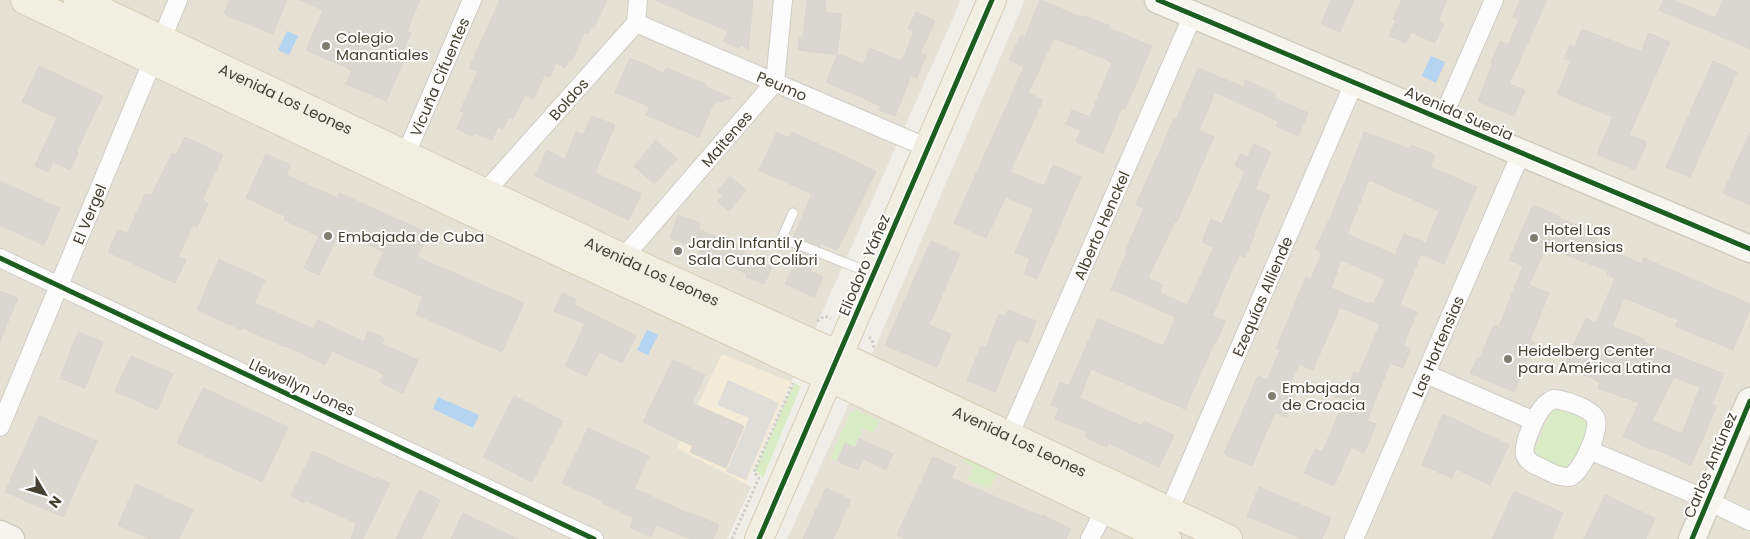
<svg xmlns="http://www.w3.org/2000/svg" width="1750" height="539" viewBox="0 0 1750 539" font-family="Poppins,sans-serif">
<rect width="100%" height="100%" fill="#f0eee8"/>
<path fill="#e5e1d4" d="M0 0H961L746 484 751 487 727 539H0Z
M1025 0H1750V539H787L874 350Z"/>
<path fill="#f4ebd9" d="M722 354 791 382 746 484 677 448Z"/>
<path fill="#daecc5" d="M794 383 801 386 763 478 755 469Z
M1561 406C1568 409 1581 413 1585 419 1592 428 1575 463 1566 470L1536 460 1533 452 1552 410Z
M855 409 879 421 873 433 863 429 854 447 845 443 837 461 830 458 851 412H854Z
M967 454 1000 470 989 489 967 479 973 467 981 470 963 461Z"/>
<path fill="#dfddd8" d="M728 380 779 403 746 480 726 472 749 418 717 405Z"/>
<path fill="#b4d4f2" d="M287 31 298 36 289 55 278 50Z
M1431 56 1445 62 1436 83 1422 76Z
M647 330 658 335 648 355 637 350Z
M438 397 479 415 473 428 433 409Z"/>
<path fill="#d9d7d0" stroke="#d8d5cd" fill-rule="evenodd" d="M230 0H287L273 34 224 14Z
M299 0H420L407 31 411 33 400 59 404 61 386 101 346 84 352 70 306 50 323 10Z
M500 0H607L594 28 591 27 588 34 585 32 572 60 570 59 565 68 556 63 550 77 544 75 534 99 525 95 513 119 509 117 503 129 498 127 492 140 474 133 473 136 457 129 464 113 460 111 478 72 469 68Z
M655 0H753L748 49 740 45 739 48 723 41 728 31Z
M807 0H826L825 12 842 14 837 55 798 50 799 37 803 38Z
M1040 0 1083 18 1084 16 1110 26 1109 28 1152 46 1125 109 1122 107 1103 153 1076 142 1081 130 1066 124 1072 110 1090 117 1112 62 1054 38 1028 93 1043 100 1010 172 1044 186 1053 165 1081 177 1037 279 1024 274 1030 259 1015 252 1034 209 1006 197 986 238 954 223 1024 67 1009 60 1021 35 1025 37Z
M1331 0H1354L1340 32 1321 24Z
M1402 0H1447L1438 21 1444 24 1435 43 1411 32 1406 43 1389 36 1396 20 1393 19Z
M1520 0H1547L1509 84 1525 90 1514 116 1478 101 1493 63 1491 62 1500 42 1508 45 1519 20 1513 17Z
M1664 0H1674L1715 18 1723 0H1750V49L1659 10Z
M916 12 935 21 920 53 926 55 917 78 911 76 895 116 879 110 881 106 826 82 838 54 863 64 870 48 900 61 901 59H903L914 32 908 29Z
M1582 29 1641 52 1649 33 1670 42 1629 135 1647 142 1635 170 1597 154 1613 117 1557 94 1571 61 1564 58 1570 45 1575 47Z
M630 58 664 73 666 68 707 85 706 87 732 98 713 104 699 137 646 115 650 107 615 92Z
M1713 61 1737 72 1690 177 1666 167Z
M39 66 103 96 76 152 78 153 70 170 53 162 48 172 35 166 57 118 22 102Z
M1198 68 1243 87 1246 80 1276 94 1274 98 1308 113 1298 136 1276 126 1278 121 1215 92 1199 130 1214 137 1177 222 1175 221 1148 278 1163 285 1160 293 1187 305 1214 247 1202 242 1211 219 1222 224 1245 171 1235 166 1240 154 1248 157 1254 144 1271 152 1255 189 1270 195 1253 234H1255L1245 257 1239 255 1212 316 1225 321 1216 343H1214L1185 409 1091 369 1080 398 1142 426 1144 421 1174 435 1159 467 1109 443 1107 447 1085 437 1087 431 1055 419 1059 408 1051 405 1060 382 1069 386 1098 319 1163 346 1176 317 1111 289 1127 253 1125 252 1144 208 1136 205 1174 119 1176 120Z
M592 116 615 125 595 173 641 194 629 220 535 176 547 150 565 159 576 132 583 135Z
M777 132 789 138 792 132 876 171 837 250 821 243 820 246 794 236 812 194 759 170Z
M1364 132 1409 149 1411 145 1435 155 1430 167 1477 187 1444 264 1421 254 1400 305 1417 312 1403 346 1410 349 1403 368 1390 363 1367 421 1376 424 1364 453 1351 447 1334 486 1304 473 1315 449 1322 452 1345 400 1334 395 1339 382 1348 386 1354 372 1359 374 1380 324 1340 307 1313 370 1299 364 1288 388 1296 392 1286 417 1275 412 1252 466 1224 454 1258 376 1267 380 1280 350 1276 349 1306 277 1311 279 1322 252 1315 249 1333 212 1343 185H1344ZM1369 180 1439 211 1426 243 1404 234 1395 255 1347 234ZM1341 260 1385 279 1374 304 1370 302 1369 304 1331 288Z
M1750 132V205L1723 193Z
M185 137 223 155 202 200 208 203 197 227 193 225 178 257 186 260 175 283 108 252 118 230 127 234 145 194 151 196 172 153 176 155Z
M656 140 677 159 654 184 634 166Z
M266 154 290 165 286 175 337 198 339 193 428 233 417 257 524 303 502 352 416 314 423 297 373 275 384 252 340 231 319 275 304 268 319 236 284 220 285 216 246 198Z
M730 176 746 190 729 211 717 201 723 195 717 191Z
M0 181 60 208 44 245 0 225Z
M1533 205 1559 216 1558 218 1599 233 1595 244 1642 264 1644 258 1750 304V310L1733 350 1675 326 1678 320 1624 298 1612 326 1645 340 1644 342 1724 374 1712 404 1717 406 1691 465 1652 448 1651 450 1623 436 1639 403 1598 388 1600 382 1564 366 1586 318 1596 323 1615 278 1607 275 1608 271 1546 247 1529 285 1549 293 1530 340 1535 343 1514 392 1470 373 1478 357 1480 358 1494 325 1499 327 1523 266 1509 260ZM1674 377 1700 387 1682 434 1652 421Z
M678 215 700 223 698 229 745 249 743 254 772 267 764 284 746 277 747 274 698 253 700 249 670 238Z
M931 241 960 254 929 325 951 334 937 367 885 345Z
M799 251 815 258 810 271 823 277 814 297 785 284 792 269 802 274 793 266Z
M219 259 265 280 254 303 314 329 318 320 364 342 368 331 384 338 382 344 418 360 403 393 380 382 384 374 332 351 325 365 286 346 285 347 243 328 242 330 197 310Z
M0 291 18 298 0 341Z
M562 293 576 299 574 305 636 336 622 363 599 352 586 376 565 366 585 324 554 311Z
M1008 310 1036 321 1028 343 1017 339 995 392 967 380 981 346 986 348 999 314 1006 316Z
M78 332 103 342 85 388 60 378Z
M131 356 173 374 157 410 115 391Z
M673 360 705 375 692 403 744 426 726 468 690 452 693 446 643 422Z
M203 388 288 427 262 482 177 443Z
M514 396 563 421 532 482 483 457Z
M1443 414 1509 445 1490 485 1456 469 1452 478 1422 465Z
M39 416 97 441 63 517 5 492Z
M588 428 649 456 634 488 689 514 690 513 719 525 713 539H691L656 525 651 537 630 527 634 518 602 503 603 501 562 483Z
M859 439 893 454 886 470 863 459 858 470 837 461 845 443 855 448Z
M313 451 375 479 376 477 390 483 363 539H351L356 523 305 500 304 503 291 496Z
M933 457 956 467 951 478 1043 517V515L1071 529 1066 539H905L897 535Z
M136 484 193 510 179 539H150L118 525Z
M1259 487 1331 518 1322 539H1302L1247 516Z
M826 488 851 500 833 539H803Z
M419 490 440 500 421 539H396Z
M1514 491 1563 513 1552 539H1492Z
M1605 495 1655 518 1646 539H1584Z
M463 513 518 539H451Z"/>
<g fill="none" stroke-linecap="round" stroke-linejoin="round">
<g stroke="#ceccc5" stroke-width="11">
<path id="lane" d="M793 213 782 238 871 273"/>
</g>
<g stroke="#ceccc5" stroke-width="20">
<g id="street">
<path id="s1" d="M636 23 928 148"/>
<path d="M1442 119 1494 0"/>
<path id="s2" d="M406 154 472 0"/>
<path id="s3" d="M485 192 636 23 638 0"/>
<path d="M0 258 594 539"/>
<path id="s4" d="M623 258 775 82 783 0"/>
<path d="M1426 374 1534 421"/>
<path d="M1553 399C1564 400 1588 407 1595 417 1602 428 1581 474 1569 477 1559 478 1548 471 1540 467 1534 465 1528 462 1525 455 1522 445 1536 414 1544 406 1546 403 1550 401 1553 399Z"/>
<path id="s5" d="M0 427 178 0"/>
<path id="s6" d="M1009 436 1193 15"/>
<path d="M1589 450 1689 492 1750 521"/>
<path id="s7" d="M1169 511 1354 83"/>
<path d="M1090 539 1105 509"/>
<path id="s8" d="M1354 539 1521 153"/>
</g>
</g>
<g stroke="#d0ccbe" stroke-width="29">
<path id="secondary" d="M1158 0 1750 249
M0 534 11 539
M1692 539 1750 401"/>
</g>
<g stroke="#d4ccb3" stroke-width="30">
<g id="primary">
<path d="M25 0 464 208 829 377 1167 539"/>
<path id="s9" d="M78 0 623 258 838 355 1228 539"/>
<path d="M759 539 992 0"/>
</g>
</g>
<path stroke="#d1cec9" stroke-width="3" stroke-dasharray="2.5 2.5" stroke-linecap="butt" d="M817 321 825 316 831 319
M869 337 872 339 874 348
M732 539 759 478 754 472 793 383"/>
<use href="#lane" stroke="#fdfcfc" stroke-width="9"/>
<use href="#street" stroke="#fdfcfc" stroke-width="18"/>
<use href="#secondary" stroke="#f6f5ee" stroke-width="26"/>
<use href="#primary" stroke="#f1eee2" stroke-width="28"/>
<g stroke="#fff" stroke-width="8">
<path id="cycleway" d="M1158 0 1750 249
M0 258 594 539
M759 539 992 0
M1692 539 1750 401"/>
</g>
<use href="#cycleway" stroke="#1b5e20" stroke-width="5"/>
</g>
<g fill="#827d72" stroke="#fff" stroke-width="2">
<circle cx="326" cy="46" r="5"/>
<circle cx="328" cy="236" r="5"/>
<circle cx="1534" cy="238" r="5"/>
<circle cx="678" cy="251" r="5"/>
<circle cx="1508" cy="359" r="5"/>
<circle cx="1272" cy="396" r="5"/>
</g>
<g text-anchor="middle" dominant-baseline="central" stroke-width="4" stroke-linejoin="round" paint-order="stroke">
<g font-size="15" fill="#464033" stroke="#fff" text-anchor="start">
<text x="336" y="37">Colegio<tspan x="336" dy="17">Manantiales</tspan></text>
<text x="1544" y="229">Hotel Las<tspan x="1544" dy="17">Hortensias</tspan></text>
<text x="338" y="236">Embajada de Cuba</text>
<text x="688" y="242">Jardin Infantil y<tspan x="688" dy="17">Sala Cuna Colibri</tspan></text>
<text x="1518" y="350">Heidelberg Center<tspan x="1518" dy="17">para América Latina</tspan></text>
<text x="1282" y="387">Embajada<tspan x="1282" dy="17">de Croacia</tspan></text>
</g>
<g font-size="15" fill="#464033" stroke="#fff">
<text stroke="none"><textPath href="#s2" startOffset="84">Vicuña Cifuentes</textPath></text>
<text stroke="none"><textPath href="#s1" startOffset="159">Peumo</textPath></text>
<text stroke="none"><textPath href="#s9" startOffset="230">Avenida Los Leones</textPath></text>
<text stroke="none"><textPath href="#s3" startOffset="125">Boldos</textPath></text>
<text transform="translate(1459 113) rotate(23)">Avenida Suecia</text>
<text stroke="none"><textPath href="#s4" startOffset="158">Maitenes</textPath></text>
<text stroke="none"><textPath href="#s5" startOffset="231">El Vergel</textPath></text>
<text stroke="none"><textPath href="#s6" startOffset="230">Alberto Henckel</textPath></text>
<text transform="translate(864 265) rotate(-67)">Eliodoro Yáñez</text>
<text stroke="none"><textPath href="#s9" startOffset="635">Avenida Los Leones</textPath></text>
<text stroke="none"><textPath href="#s7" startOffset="234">Ezequías Alliende</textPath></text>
<text stroke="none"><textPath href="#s8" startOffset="210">Las Hortensias</textPath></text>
<text transform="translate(302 387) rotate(25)">Llewellyn Jones</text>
<text stroke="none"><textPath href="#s9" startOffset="1040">Avenida Los Leones</textPath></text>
<text transform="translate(1710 465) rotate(-67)">Carlos Antúnez</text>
</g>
</g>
<g transform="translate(45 494) rotate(128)" stroke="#ffffff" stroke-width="4" paint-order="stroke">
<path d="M0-4L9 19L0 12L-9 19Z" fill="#464033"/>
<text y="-8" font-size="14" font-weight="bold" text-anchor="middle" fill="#464033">N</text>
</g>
</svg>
